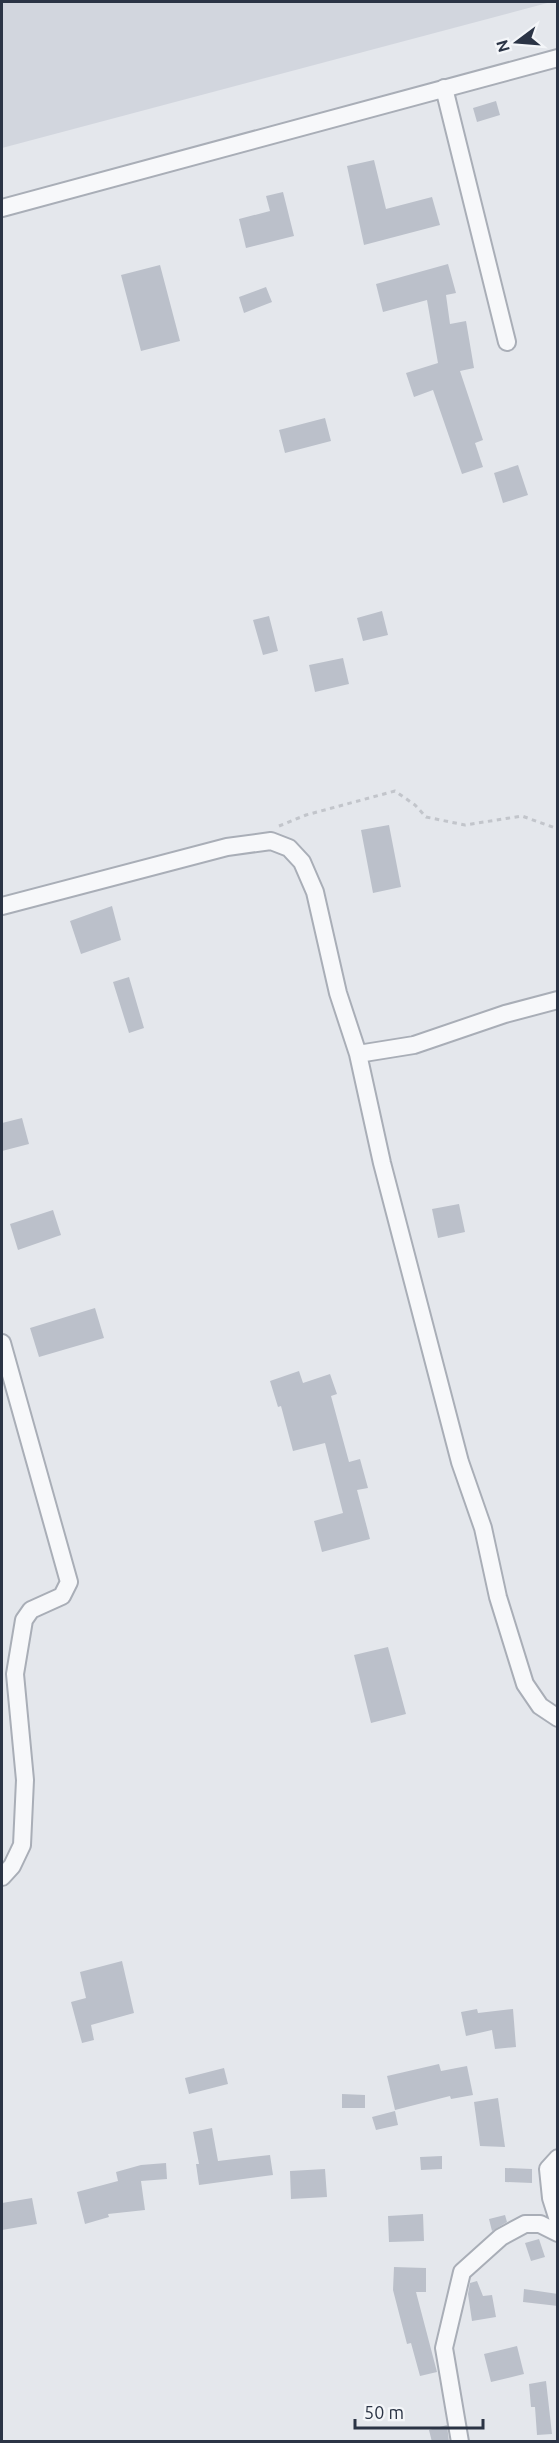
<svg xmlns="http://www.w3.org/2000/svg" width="559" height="2443" viewBox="0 0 559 2443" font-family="Ubuntu,sans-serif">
<rect width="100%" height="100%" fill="#e4e7ec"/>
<path fill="#d2d6de" d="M2 2H551L2 148Z"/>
<path fill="#bbc0ca" d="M496 101 500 115 477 122 473 108Z
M374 160 386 209 432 197 440 225 364 245 347 166Z
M283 192 294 236 246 248 239 219 270 211 266 196Z
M448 264 456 293 446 295 450 324 466 321 474 368 460 371 483 440 475 443 483 467 462 474 433 390 414 397 406 373 438 363 427 300 383 312 376 284Z
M160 265 180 341 141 351 121 275Z
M266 287 272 302 244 313 239 297Z
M325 418 331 441 285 453 279 430Z
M518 465 528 495 503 503 494 473Z
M382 611 388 635 363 641 357 618Z
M269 616 278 651 263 655 253 620Z
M343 658 349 684 315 692 309 665Z
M389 825 401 887 373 893 361 830Z
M112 906 121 940 81 954 70 921Z
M129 977 144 1028 129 1033 113 982Z
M22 1118 29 1144 2 1151V1123Z
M459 1204 465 1232 438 1238 432 1209Z
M53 1210 61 1235 18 1250 10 1224Z
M95 1308 104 1338 39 1357 30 1328Z
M299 1371 303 1383 330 1374 337 1394 331 1396 349 1462 360 1459 368 1488 357 1490 370 1539 322 1552 314 1521 343 1513 325 1443 293 1451 281 1406 278 1407 270 1381Z
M388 1647 406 1714 371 1723 354 1655Z
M122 1961 134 2013 91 2025 94 2040 82 2043 71 2002 86 1998 80 1972Z
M477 2009 478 2013 513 2009 516 2047 495 2049 492 2030 466 2036 461 2012Z
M439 2064 441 2071 467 2066 473 2095 451 2099 450 2096 395 2110 387 2076Z
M224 2068 228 2084 189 2094 185 2078Z
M342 2094 365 2095V2108H342Z
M498 2098 505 2147 480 2146 474 2102Z
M395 2111 398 2125 376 2130 372 2117Z
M212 2128 218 2161 270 2155 273 2175 199 2185 196 2164H199L193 2132Z
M442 2156V2169L421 2170 420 2157Z
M166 2163 167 2179 141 2181 145 2210 108 2214 109 2217 85 2224 77 2192 118 2181 116 2172 141 2165Z
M505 2168 532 2169V2183L505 2182Z
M325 2169 327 2197 291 2199 290 2171Z
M32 2198 37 2224 2 2230V2203Z
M423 2214 424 2241 389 2242 388 2216Z
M505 2215 507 2222 492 2231 489 2219Z
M539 2239 545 2257 531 2261 525 2243Z
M394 2267 426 2268V2292H416L437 2372 420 2376 411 2343 407 2344 393 2290Z
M477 2281 483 2296 492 2295 496 2317 472 2321 468 2294 470 2283Z
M524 2289 558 2294V2306L523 2302Z
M517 2346 524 2374 491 2382 484 2354Z
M546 2381 552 2434 537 2435 535 2407H531L529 2384Z
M447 2425 449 2442H432L429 2430Z"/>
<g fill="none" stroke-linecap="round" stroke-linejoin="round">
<g stroke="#a9aeb7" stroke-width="20">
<path id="street" d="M444 88 507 342
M2 208 558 58
M2 906 227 847 271 841 289 848 302 862 315 892 338 993 358 1054 382 1163 460 1462 483 1528 498 1597 525 1684 540 1706 558 1718
M358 1054 414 1045 505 1014 558 1000
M2 1343 69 1582 62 1596 31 1610 24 1620 15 1674 25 1780 22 1845 12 1866 2 1877
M558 2158 548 2169 551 2198 558 2220
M460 2442 444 2348 462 2272 501 2237 525 2224H540L558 2233"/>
</g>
<path stroke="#c2c5cb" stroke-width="3" stroke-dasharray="4.5 4.5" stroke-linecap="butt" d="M279 826 306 815 395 791 415 805 426 817 465 825 522 816 558 829"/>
<use href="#street" stroke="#f7f8fa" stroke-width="16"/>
</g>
<rect width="559" height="2443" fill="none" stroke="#2b3445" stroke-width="6"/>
<g transform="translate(517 42) rotate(254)" stroke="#f4f6f9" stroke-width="4.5" paint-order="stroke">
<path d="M0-4.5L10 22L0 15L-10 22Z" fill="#2b3445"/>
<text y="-9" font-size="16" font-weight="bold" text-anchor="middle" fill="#2b3445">N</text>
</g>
<path d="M355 2419v9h128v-9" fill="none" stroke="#2b3445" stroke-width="3"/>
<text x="364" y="2419" font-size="18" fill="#2b3445" stroke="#f4f6f9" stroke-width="4.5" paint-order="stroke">50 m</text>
</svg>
